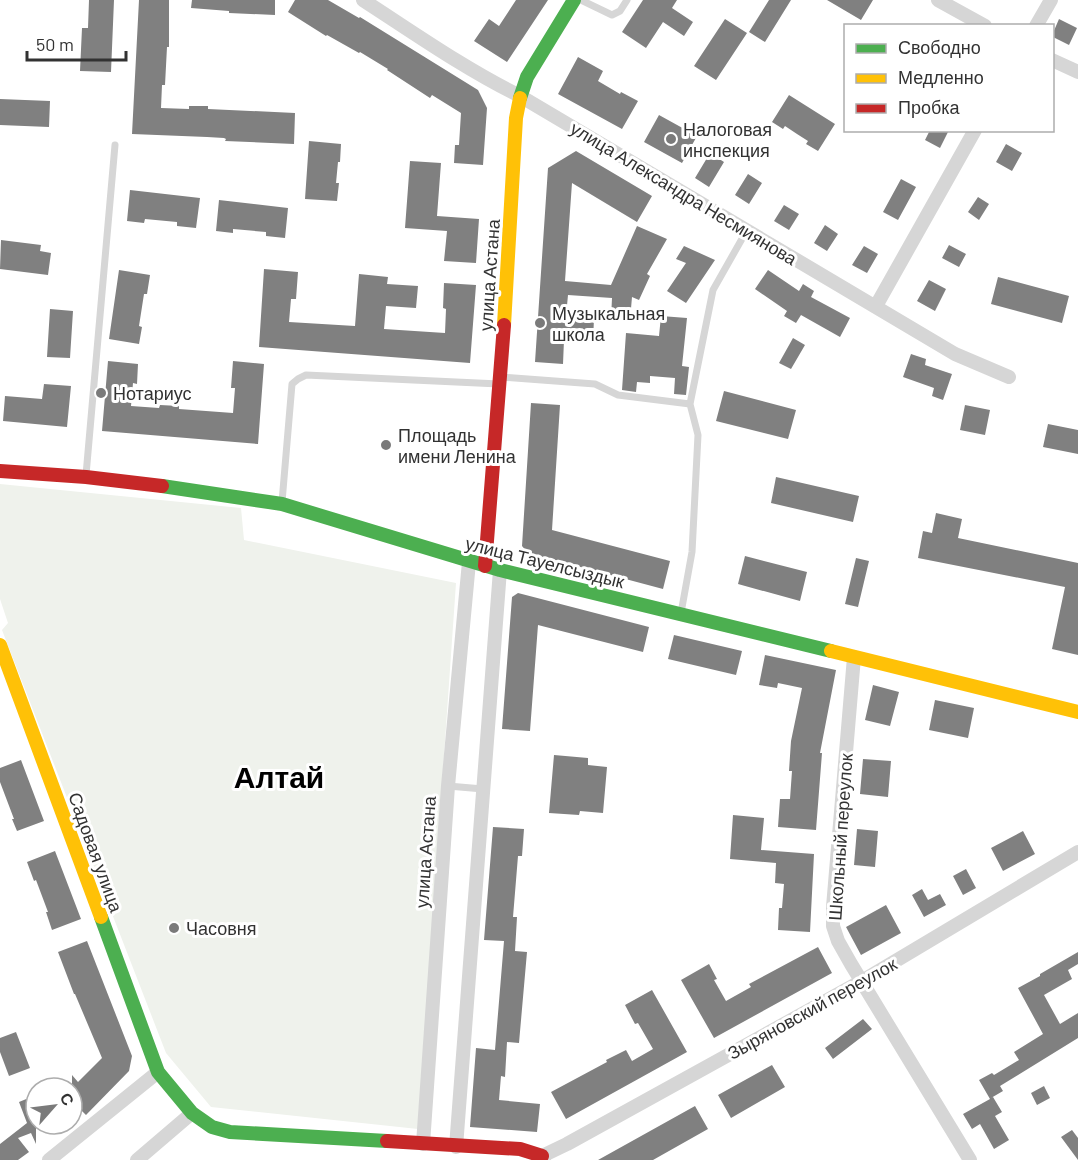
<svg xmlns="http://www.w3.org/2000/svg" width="1078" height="1160" viewBox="0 0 1078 1160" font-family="Barlow,sans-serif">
<rect width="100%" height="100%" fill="#fff"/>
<path fill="#eff2ec" d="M0 484 241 508 244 540 456 583 418 1129 211 1107 166 1053 2 630 8 623 0 599Z"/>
<path fill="#808080" d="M89 0H114L111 72 80 71 82 28H88Z
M139 0H169V47H167L165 85H162L161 108 189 109V106H208V109L295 113 294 144 225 141 226 139 224 138 207 137 132 134Z
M192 0H275V15L229 13V11L191 8Z
M295 0H328L359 18 360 17 478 90 487 108 483 165 454 163 455 145H459L461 113 432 95 430 98 387 70 388 69 360 52 359 53 327 35 326 36 288 12Z
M516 0H548L507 62 474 41 489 19 499 26Z
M643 0H677L672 8 693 22 684 36 663 22 646 48 622 32Z
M769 0H791L765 42 749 32Z
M827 0H873L861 20Z
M725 19 747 33 716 80 694 66Z
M1059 19 1077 28 1069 45 1053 37V33Z
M578 57 603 71 598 81 620 94 621 92 638 101 622 129 558 94Z
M789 95 835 124 818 151 806 144 808 141 797 134 785 126 783 129 772 122Z
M0 99 50 101 49 127 0 125Z
M659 115 697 136 682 163 644 142Z
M930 130H949L940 148 925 140Z
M309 141 341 144 340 162H338L336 183H339L337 201 305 199Z
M1006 144 1022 153 1012 171 996 162Z
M576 151 652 196 637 222 572 183 565 281 611 285 637 226 667 239 647 274 650 276 639 300 632 297 630 320 611 319 612 298 568 295 566 316 594 318 593 342 564 340 563 364 535 362 548 168Z
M710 153 724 162 709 187 695 178Z
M410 161 441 163 437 216 479 219 476 263 444 261 447 231 405 228Z
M748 174 762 183 749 204 735 195Z
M901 179 916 187 898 220 883 212Z
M130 190 200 198 196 228 177 226V222L145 219 144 223 127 221Z
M978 197 989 204 979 220 968 212Z
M219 200 288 208 285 238 266 236V232L233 229V233L216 231Z
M784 205 799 214 789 230 774 221Z
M825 225 838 234 827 251 814 243Z
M1 240 41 245 40 251 51 253 48 275 0 269Z
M949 245 966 254 959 267 942 258Z
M684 246 715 260 686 303 667 291 686 263 676 259Z
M864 246 878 254 867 273 852 265Z
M264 269 298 272 296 299H291L289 322 355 326 359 274 388 277 387 284 418 286 416 308 386 306 384 329 445 333 446 309 443 308 444 283 476 285 470 363 259 347Z
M119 270 150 275 147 294H144L139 326 142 327 139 344 109 339Z
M768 270 799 291 803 284 814 291 811 297 850 318 840 337 801 315 796 323 784 316 787 311 755 289Z
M998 277 1069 296 1062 323 991 304Z
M929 280 946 289 935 311 917 301Z
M50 309 73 311 70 358 47 357Z
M661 316 687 318 682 366 689 367 686 395 674 394 675 378 650 376V383L637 382 636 392 622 390 626 333 659 336Z
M793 338 805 345 791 369 779 363Z
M911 354 926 359 925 365 952 374 943 400 932 396 934 388 903 377Z
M108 361 138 364 137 384 133 383 131 406 159 408 160 405 179 406V409L233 413 235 388H231L233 361 264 364 258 444 102 431Z
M44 384 71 386 67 427 3 421 5 396 42 399Z
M724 391 796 410 788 439 716 421Z
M531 403 560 405 552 530 670 561 663 589 528 553 522 546Z
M965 405 990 410 985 435 960 430Z
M1048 424 1078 430V454L1043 447Z
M776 477 859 496 853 522 771 503Z
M936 513 962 519 958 538 1078 563V655L1052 649 1065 587 918 558 923 531 932 533Z
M745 556 807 572 800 601 738 584Z
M856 558 869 561 858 607 845 604Z
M518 593 649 627 643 652 538 625 530 731 502 729 512 597Z
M674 635 742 651 736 675 668 659Z
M765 655 836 670 820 753H822L816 830 778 827 780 799H790L792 771H789L791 741 802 688 778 683 777 688 759 685Z
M873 685 899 692 890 726 865 720Z
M935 700 974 708 968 738 929 730Z
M554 755 588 758V765L607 767 603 813 580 811 579 815 549 813Z
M863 759 891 761 888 797 860 794Z
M21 760 44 821 17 831 12 819H14L0 782V768Z
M733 815 764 818 761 850 814 854 810 932 778 930 779 908H782L784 884 775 883 776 863 730 859Z
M493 827 524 829 522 856H518L513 917H517L515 951 527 952 519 1043 507 1042 505 1077 501 1076 499 1100 540 1104 537 1132 470 1127 476 1048 495 1050 504 941 484 940Z
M857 829 878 831 875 867 854 865Z
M1023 831 1035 854 1003 871 991 848Z
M55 851 81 919 52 930 46 912H48L36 880 34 881 27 862Z
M966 869 976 888 963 895 953 876Z
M922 889 928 900 940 894 946 905 924 917 912 895Z
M886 905 901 933 861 955 846 927Z
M87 941 132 1056 129 1071 86 1115 72 1101V1075L78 1082 102 1058 75 994H74L58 952Z
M818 947 832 973 714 1038 681 980 709 964 717 979 714 980 726 1001 751 987 749 984Z
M1078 952V964L1068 970 1072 979 1044 995 1060 1024 1078 1013V1038L1000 1086 1003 1091 991 1098 993 1097 1002 1112 995 1116 1009 1140 994 1149 980 1124 972 1129 963 1114 990 1099 979 1080 992 1073 994 1075 1019 1060 1014 1052 1043 1034 1018 988 1040 976V974Z
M652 990 687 1052 566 1119 551 1092 607 1062 606 1060 626 1050 632 1061 653 1049 638 1023 635 1024 625 1005Z
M863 1019 872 1029 833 1059 825 1048Z
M16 1032 30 1068 9 1076 0 1052V1038Z
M772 1065 785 1087 731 1118 718 1095Z
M1044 1086 1050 1098 1037 1105 1031 1093Z
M36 1095V1144L31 1133 18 1138 29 1152 18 1160H0V1144L27 1123 19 1102Z
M695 1106 708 1129 653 1160H598Z
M1072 1130 1078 1138V1160L1061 1137Z"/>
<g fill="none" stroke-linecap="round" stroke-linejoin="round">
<path stroke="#d6d6d6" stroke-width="7" d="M581 0 612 15 620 11 627 0
M500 377 595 384 618 395 690 404
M86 475 115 145
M282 502 292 384 298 379 306 375 499 384
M681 613 692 552 698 435 690 404 713 290 747 230
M448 786 483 789"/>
<path stroke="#d6d6d6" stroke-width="14" d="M363 0C414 33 465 69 520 96L955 354 1009 377
M938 0 985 26
M1036 26 1051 0
M1052 60 1078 72
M876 306 975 130
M854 657 833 907V926L838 941 851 964 970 1160
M423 1144 448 786 469 562
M456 1147 500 570
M49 1160 158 1072
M137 1160 192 1113
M544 1160 542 1156 567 1144 862 981 1078 852"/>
<path stroke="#4caf50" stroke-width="14" d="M520 98 527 77 574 0
M162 486 282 504 500 570 831 651
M101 917 158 1072 192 1113 212 1127 230 1132 387 1141"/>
<path stroke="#ffc107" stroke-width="14" d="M504 325 516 118 520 98
M0 645 101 917
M831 651 1078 712"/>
<path stroke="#c62828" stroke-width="14" d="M0 471 86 477 162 486
M485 566 504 325
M387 1141 520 1149 542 1156"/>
</g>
<g fill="#7a7a7a" stroke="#fff" stroke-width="2">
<circle cx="671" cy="139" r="6"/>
<circle cx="540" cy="323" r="6"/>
<circle cx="101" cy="393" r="6"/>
<circle cx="386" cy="445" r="6"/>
<circle cx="174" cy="928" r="6"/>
</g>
<g text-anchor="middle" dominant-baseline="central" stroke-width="6" stroke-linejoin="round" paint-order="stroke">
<g font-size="18" fill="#323232" stroke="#fff" text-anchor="start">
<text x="683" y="129">Налоговая<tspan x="683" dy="21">инспекция</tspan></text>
<text x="552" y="313">Музыкальная<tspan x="552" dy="21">школа</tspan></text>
<text x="113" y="393">Нотариус</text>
<text x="398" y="435">Площадь<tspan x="398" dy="21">имени Ленина</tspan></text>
<text x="186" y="928">Часовня</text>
</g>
<g font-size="18" fill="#323232" stroke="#fff">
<text transform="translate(684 193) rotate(31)">улица Александра Несмиянова</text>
<text transform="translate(489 275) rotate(-86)">улица Астана</text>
<text transform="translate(545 562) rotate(14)">улица Тауелсыздык</text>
<text transform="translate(840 837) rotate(-86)">Школьный переулок</text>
<text transform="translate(96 852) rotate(70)">Садовая улица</text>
<text transform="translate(425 852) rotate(-86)">улица Астана</text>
<text transform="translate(812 1008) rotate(-29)">Зыряновский переулок</text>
</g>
<g font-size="30" font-weight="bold" fill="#000" stroke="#fff">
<text x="279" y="776">Алтай</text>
</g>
</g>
<rect x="844" y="24" width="210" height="108" fill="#ffffff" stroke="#adadad" stroke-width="1.5"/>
<rect x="856" y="44" width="30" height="9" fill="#4caf50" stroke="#adadad" stroke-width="1.5"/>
<text x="898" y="54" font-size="18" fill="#323232">Свободно</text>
<rect x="856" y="74" width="30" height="9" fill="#ffc107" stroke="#adadad" stroke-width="1.5"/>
<text x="898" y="84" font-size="18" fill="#323232">Медленно</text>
<rect x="856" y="104" width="30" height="9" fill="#c62828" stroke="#adadad" stroke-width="1.5"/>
<text x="898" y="114" font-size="18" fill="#323232">Пробка</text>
<g transform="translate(54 1106) rotate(62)"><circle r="28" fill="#ffffff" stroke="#adadad" stroke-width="1.5"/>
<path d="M0-4.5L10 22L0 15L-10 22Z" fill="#7a7a7a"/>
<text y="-9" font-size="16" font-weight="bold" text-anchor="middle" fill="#323232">С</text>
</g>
<path d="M27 51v9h99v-9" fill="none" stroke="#323232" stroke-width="3"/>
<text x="36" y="51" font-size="18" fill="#323232" stroke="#ffffff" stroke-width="4.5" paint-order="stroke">50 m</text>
</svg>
